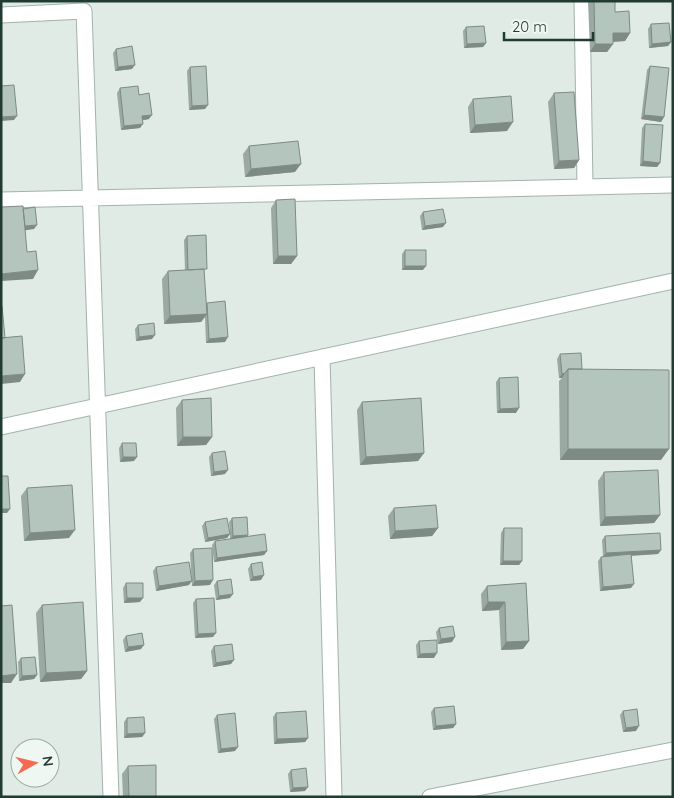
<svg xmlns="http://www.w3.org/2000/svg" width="674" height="798" viewBox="0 0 674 798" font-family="Quicksand,sans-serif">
<rect width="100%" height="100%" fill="#dfebe4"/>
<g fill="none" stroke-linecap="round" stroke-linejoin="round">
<g stroke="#a2b3ab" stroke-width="17">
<path id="minor" d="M582 1 585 187
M1 15 84 11 111 797
M1 200 673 185
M322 357 334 797
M1 427 673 281
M430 797 673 750"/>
</g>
<use href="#minor" stroke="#fff" stroke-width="15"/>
</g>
<path fill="#9ba9a3" d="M588 1H615V12L630 33 625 41 613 42V44L607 52H590Z
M651 24 671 42 668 46 649 48 648 29Z
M466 27 486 43 483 47 464 48 463 31Z
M116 49 132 69 115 71 113 53Z
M650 66 664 117 661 122 641 119 647 70Z
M190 67 205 109 189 110 187 71Z
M120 88 139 95 149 119 142 120 140 128 121 130 117 93Z
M554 93 579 160 574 168 554 169 548 102Z
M473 99 507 131 470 133 468 107Z
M645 124 660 163 657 167 640 166 642 128Z
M249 146 295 172 245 177 243 154Z
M276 200 297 256 291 264H273L271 208Z
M423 212 443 227 422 230 420 216Z
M187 236 204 273 206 304 207 303 225 342 206 343 205 317 201 322 164 324 162 279 168 271 185 270 184 240Z
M405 250 423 270H402V254Z
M138 325 152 339 136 341 135 329Z
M560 354 582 369 661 460H560L559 381 562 378H559L557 359Z
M499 378 516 413H497L496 382Z
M182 400 212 437 206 445 177 446 176 408Z
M362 402 424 453 418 461 360 465 357 410Z
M122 443 134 461 120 462 119 448Z
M212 453 225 474 211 476 209 457Z
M604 472 660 515 654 523 600 526 598 481Z
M27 488 69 538 24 541 21 496Z
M394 508 438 528 432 536 390 539 388 516Z
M232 518 248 535 247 536 267 551 264 555 214 562 212 545 215 541 230 539V534L227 538 205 542 202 526 205 522 230 533 229 522Z
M504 528 522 561 519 565H500L501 533Z
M605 536 661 550 658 554 632 556 631 588 600 591 598 561 601 557 603 556 602 540Z
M193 549 210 585 192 586 190 553Z
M251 564 261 580 250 581 248 569Z
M156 567 189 585 156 591 153 571Z
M217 581 230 598 216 600 214 585Z
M126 583 140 602 124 603 123 588Z
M526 583 529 641 523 649 501 650 499 610 482 611 481 594 487 586Z
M196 599 213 637 195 638 193 603Z
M42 605 87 671 81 679 40 682 36 613Z
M439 628 452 642 438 644 436 632Z
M126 636 141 649 125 652 123 640Z
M419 641 434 658H417L416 645Z
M214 646 231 664 213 667 211 651Z
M21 658 37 675 34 679 19 681 18 662Z
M434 708 456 724 453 728 433 730 431 712Z
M623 711 636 731 623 732 620 715Z
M276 713 308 738 305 742 274 744 273 717Z
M217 715 235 751 218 753 214 719Z
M127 718 145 733 142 737 124 738V722Z
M128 766 156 797H123L122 774Z
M291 770 305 791 290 792 288 774Z"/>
<path fill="#7e8a84" d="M613 33H630L625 41 607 42Z
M671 42 668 46 649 48 652 44Z
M486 43 483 47 464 48 467 44Z
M595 44H613L607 52H590Z
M135 65 132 69 115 71 118 67Z
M208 105 205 109 189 110 192 106Z
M152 115 149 119 139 121 142 116Z
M644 115 664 117 661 122 641 119Z
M17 116 14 120 1 121V117Z
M513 122 507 131 470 133 475 125Z
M143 124 140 128 121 130 124 126Z
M579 160 574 168 554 169 559 161Z
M643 161 660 163 657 167 640 166Z
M301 164 295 172 245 177 251 169Z
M446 223 443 227 422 230 425 226Z
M37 225 34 229 21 231 24 226Z
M278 256H297L291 264H273Z
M405 266H426L423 270H402Z
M38 270 33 279 1 281V274Z
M207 314 201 322 164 324 170 316Z
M155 335 152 339 136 341 139 337Z
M228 337 225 342 206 343 209 339Z
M565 373 562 378H559L562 374Z
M25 374 20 382 1 384V376Z
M519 408 516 413H497L500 409Z
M183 437H212L206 445 177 446Z
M568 449H669L661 460H560Z
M424 453 418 461 360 465 366 457Z
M123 457H137L134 461 120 462Z
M228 470 225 474 211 476 214 472Z
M1 509H10L7 513H1Z
M660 515 654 523 600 526 605 517Z
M438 528 432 536 390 539 395 531Z
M75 530 69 538 24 541 30 533Z
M230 534 227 538 205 542 208 538Z
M248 535 245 539 230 540 233 536Z
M661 550 658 554 603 557 606 553Z
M267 551 264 555 214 562 217 558Z
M503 561H522L519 565H500Z
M264 575 261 580 250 581 253 577Z
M213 580 210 585 192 586 195 581Z
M192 581 189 585 156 591 159 586Z
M634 584 631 588 600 591 603 587Z
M233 594 230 598 216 600 219 596Z
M127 598H143L140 602 124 603Z
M488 602H505L499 610 482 611Z
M216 633 213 637 195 638 198 634Z
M455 637 452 642 438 644 441 639Z
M529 641 523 649 501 650 506 642Z
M144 645 141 649 125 652 128 647Z
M437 653 434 658H417L420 654Z
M234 660 231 664 213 667 216 663Z
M87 671 81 679 40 682 46 673Z
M17 674 11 683H1V676Z
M37 675 34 679 19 681 22 676Z
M456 724 453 728 433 730 436 726Z
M639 726 636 731 623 732 626 728Z
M145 733 142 737 124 738 127 734Z
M308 738 305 742 274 744 277 739Z
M238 747 235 751 218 753 221 749Z
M308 787 305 791 290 792 293 788Z"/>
<path fill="#b4c5bd" stroke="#7e8a84" d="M594 1H615V12L629 11 630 33H613V44H595Z
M669 23 671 42 652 44 651 24Z
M484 26 486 43 467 44 466 27Z
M132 46 135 65 118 67 116 49Z
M206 66 208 105 192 106 190 67Z
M650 66 669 68 664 117 644 115Z
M14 85 17 116 1 117V86Z
M138 86 139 95 149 93 152 115 142 116 143 124 124 126 120 88Z
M574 92 579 160 559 161 554 93Z
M511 96 513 122 475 125 473 99Z
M645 124 663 125 660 163 643 161Z
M298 141 301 164 251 169 249 146Z
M295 199 297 256H278L276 200Z
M23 206 27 252 36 251 38 270 1 274V207Z
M35 207 37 225 25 226 23 209Z
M443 209 446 223 425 226 423 212Z
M206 235 207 269 188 270 187 236Z
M405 250H426V266H405Z
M204 269 207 314 170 316 168 271Z
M225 301 228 337 209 339 207 303Z
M1 306H2L5 338H1Z
M154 323 155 335 139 337 138 325Z
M22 336 25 374 1 376V338Z
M581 353 582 369H568L565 373 562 374 560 354Z
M568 369 669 370V449H568Z
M518 377 519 408 500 409 499 378Z
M211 398 212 437H183L182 400Z
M421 398 424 453 366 457 362 402Z
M122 443H136L137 457H123Z
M225 451 228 470 214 472 212 453Z
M658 470 660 515 605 517 604 472Z
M1 476H8L10 509H1Z
M72 485 75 530 30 533 27 488Z
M436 505 438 528 395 531 394 508Z
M247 517 248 535 233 536 232 518Z
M227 518 230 534 208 538 205 522Z
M504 528H522V561H503Z
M660 533 661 550 606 553 605 536Z
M265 534 267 551 217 558 215 541Z
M212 548 213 580 195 581 193 549Z
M631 554 634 584 603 587 601 557Z
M189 562 192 581 159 586 156 567Z
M262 562 264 575 253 577 251 564Z
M231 579 233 594 219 596 217 581Z
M126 583H143V598H127Z
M526 583 529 641 506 642 505 602H488L487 586Z
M214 598 216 633 198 634 196 599Z
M83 602 87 671 46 673 42 605Z
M12 605 17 674 1 676V606Z
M453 626 455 637 441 639 439 628Z
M142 633 144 645 128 647 126 636Z
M437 640V653L420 654 419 641Z
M232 644 234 660 216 663 214 646Z
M35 657 37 675 22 676 21 658Z
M454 706 456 724 436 726 434 708Z
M637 709 639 726 626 728 623 711Z
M306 711 308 738 277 739 276 713Z
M235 713 238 747 221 749 217 715Z
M144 717 145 733 127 734V718Z
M156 765V797H129L128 766Z
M306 768 308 787 293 788 291 770Z"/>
<rect width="674" height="798" fill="none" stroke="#203b31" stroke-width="5"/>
<g transform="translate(35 763) rotate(82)"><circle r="24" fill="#eff7f2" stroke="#9caca5"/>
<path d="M0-4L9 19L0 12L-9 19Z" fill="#f46a53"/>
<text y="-8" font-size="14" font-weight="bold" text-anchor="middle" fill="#203b31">N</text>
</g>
<path d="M504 32v8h89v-8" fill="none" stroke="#203b31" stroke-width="2.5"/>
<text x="512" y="32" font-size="15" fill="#203b31" stroke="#eff7f2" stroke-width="4" paint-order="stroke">20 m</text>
</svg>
